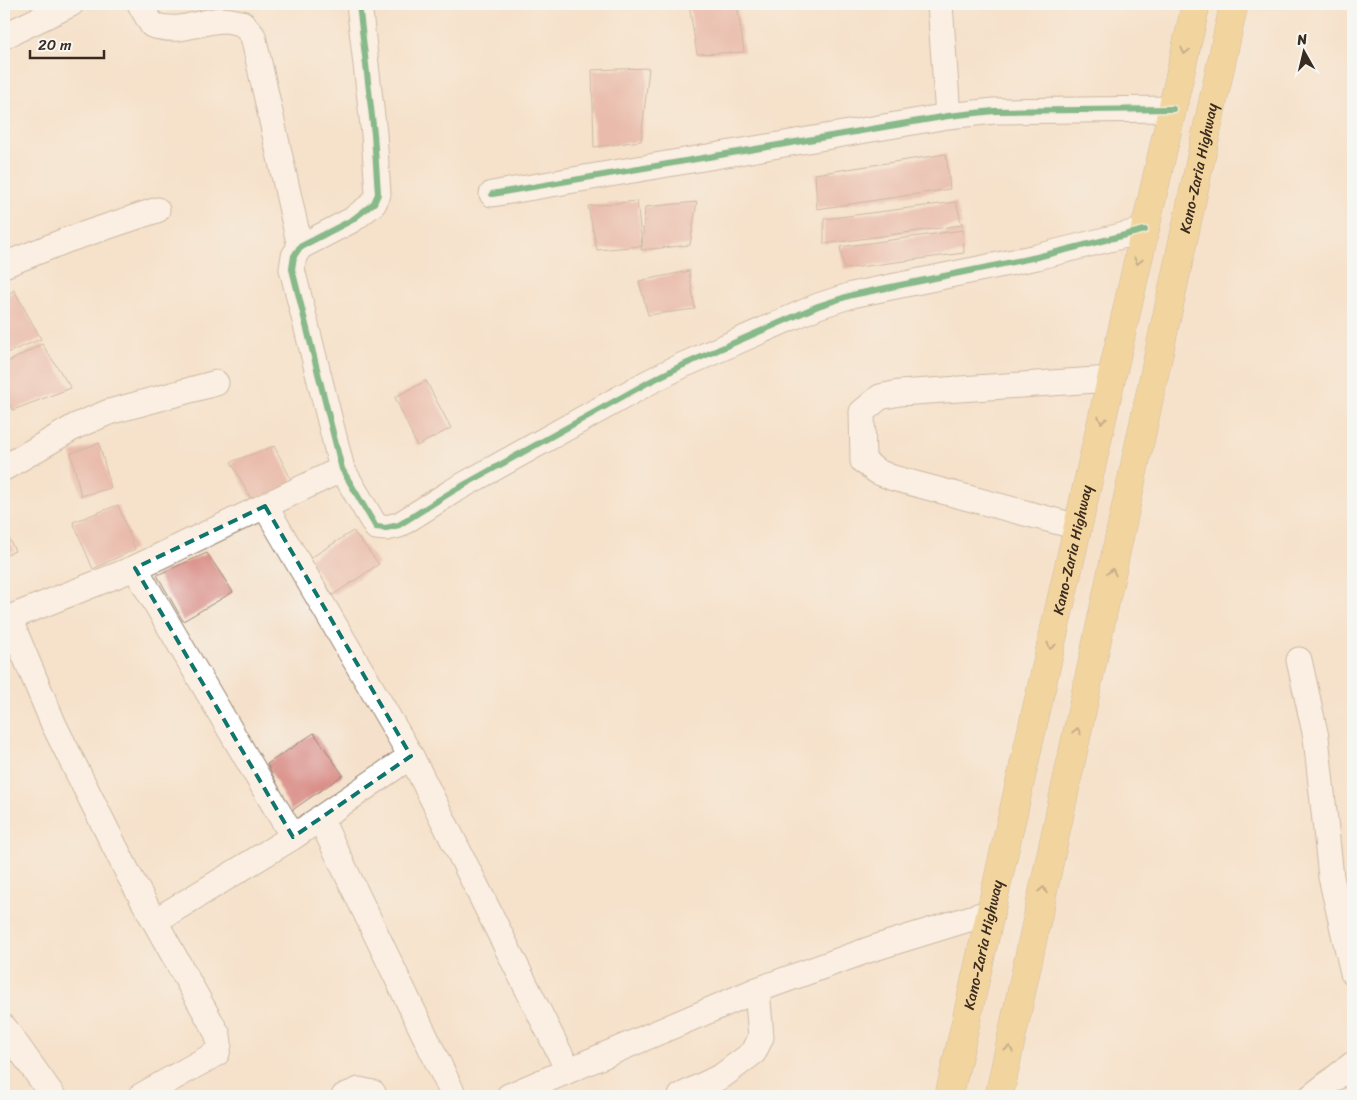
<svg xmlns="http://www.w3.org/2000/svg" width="1357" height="1100" viewBox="0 0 1357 1100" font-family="Sriracha,sans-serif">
<rect width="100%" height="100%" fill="#f6f6f2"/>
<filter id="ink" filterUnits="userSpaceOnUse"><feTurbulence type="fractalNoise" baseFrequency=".02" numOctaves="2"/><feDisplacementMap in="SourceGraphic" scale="10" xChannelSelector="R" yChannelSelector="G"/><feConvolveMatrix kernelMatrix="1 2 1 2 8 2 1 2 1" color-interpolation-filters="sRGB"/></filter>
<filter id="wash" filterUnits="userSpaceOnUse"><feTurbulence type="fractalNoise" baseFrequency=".0096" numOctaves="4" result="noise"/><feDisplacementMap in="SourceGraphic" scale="20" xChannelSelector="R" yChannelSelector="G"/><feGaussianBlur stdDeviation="1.12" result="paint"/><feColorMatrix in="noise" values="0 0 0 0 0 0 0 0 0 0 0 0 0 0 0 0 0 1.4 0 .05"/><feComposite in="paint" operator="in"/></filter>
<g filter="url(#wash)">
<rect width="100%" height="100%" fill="#f5e1cb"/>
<g id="blocks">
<path fill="#da8d87" d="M689 4H737L744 52 697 54Z
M649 68 641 141 594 147 592 70Z
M946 154 950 189 817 209 815 174Z
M637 201 642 246 645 207 697 202 690 245 641 250 642 246 597 250 588 206Z
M956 202 962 225 824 244V219Z
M963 230 964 253 844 269 840 247Z
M689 271 695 309 648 315 639 281Z
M14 290 41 339 4 354V297Z
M42 344 71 388 13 410 4 396V364Z
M426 381 451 428 417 446 395 397Z
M99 443 111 488 81 496 71 453Z
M274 446 295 487 251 499 231 462Z
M118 505 135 549 93 569 73 522Z
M4 528 15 551 4 556Z
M353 531 379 564 333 595 309 559Z
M207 553 233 592 183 621 157 575Z
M314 733 343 775 291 811 267 764Z"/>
</g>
</g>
<g filter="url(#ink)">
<use href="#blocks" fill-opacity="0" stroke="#988674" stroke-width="1"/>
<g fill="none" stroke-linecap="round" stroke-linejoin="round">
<g stroke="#988674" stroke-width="27">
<path id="minor" d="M140 4 152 25C182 34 195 22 222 20 228 20 235 22 242 23L253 36 300 247
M359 4 374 134 378 194 374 203 352 220 300 247 294 256 292 269 342 469 376 527 386 528 399 525 453 491 649 382 681 366 818 306 852 295 1037 257 1145 230
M940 4 948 116
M4 36 71 4
M492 194 948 116 994 111 1173 109
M4 265 67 240 157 210
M4 468 76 426 109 412 216 383
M265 506 411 756 568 1070
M1078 527 893 478 878 472 863 461 862 412 880 397 899 393 1111 379
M135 568 293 837
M9 618 54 725 129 875 218 1035 219 1044 217 1053 141 1096
M4 620 135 568 342 469
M1299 660 1316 737 1331 877 1353 973
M320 818 454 1096
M155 921 293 837 411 756
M4 1027 53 1096
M344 1096 359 1090 373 1093 374 1096
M509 1096 757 990 871 949 991 912
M681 1096 722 1076 754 1052 761 1037 757 990
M1312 1096 1353 1064"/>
</g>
<g stroke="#988674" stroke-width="29">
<g id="highway">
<path id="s1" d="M949 1096 1196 4"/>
<path id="s2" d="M999 1096 1234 4"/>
</g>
</g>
<use href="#minor" stroke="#fff" stroke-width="25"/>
<use href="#highway" stroke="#eec469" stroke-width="28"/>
<g stroke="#f6f6f2" stroke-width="9">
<path id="cycleway" d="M359 4 374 134 378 194 374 203 352 220 300 247 294 256 292 269 342 469 376 527 386 528 399 525 453 491 649 382 681 366 818 306 852 295 1037 257 1145 230
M492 194 948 116 994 111 1173 109"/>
</g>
<use href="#cycleway" stroke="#00873e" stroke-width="6"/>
</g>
<defs><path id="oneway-chevron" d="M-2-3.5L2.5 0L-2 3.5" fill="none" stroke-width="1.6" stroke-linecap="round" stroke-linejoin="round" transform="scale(1.25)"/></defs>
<g stroke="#8c6f40">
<use href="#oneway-chevron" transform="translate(1185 51) rotate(103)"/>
<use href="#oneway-chevron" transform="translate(1138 261) rotate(103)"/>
<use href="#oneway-chevron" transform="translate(1102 420) rotate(103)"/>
<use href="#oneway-chevron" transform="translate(1112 572) rotate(-78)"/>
<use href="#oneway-chevron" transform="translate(1051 646) rotate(103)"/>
<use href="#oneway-chevron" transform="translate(1077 731) rotate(-78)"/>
<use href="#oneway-chevron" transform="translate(1043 890) rotate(-78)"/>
<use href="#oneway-chevron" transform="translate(1009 1049) rotate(-78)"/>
</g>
</g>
<path d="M0 0H1357V1100H0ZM265 506 411 756 293 837 135 568Z" fill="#f5e1cb" fill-opacity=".55" fill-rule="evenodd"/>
<path fill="none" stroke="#0f766e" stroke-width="4" stroke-dasharray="10 6" stroke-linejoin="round" d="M265 506 411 756 293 837 135 568Z"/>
<g text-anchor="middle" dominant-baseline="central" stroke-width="4" stroke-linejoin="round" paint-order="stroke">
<g font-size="15" fill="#3b2a1e" stroke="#f6f6f2">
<text stroke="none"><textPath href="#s2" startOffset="949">Kano-Zaria Highway</textPath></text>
<text stroke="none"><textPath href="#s1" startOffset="560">Kano-Zaria Highway</textPath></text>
<text stroke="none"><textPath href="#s1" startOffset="155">Kano-Zaria Highway</textPath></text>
</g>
</g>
<rect width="1357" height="1100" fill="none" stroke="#f6f6f2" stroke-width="20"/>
<g transform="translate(1304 52) rotate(352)" stroke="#f6f6f2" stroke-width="4" paint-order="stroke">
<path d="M0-4L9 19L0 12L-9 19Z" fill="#3b2a1e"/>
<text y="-8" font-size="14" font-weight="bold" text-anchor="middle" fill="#3b2a1e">N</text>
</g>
<path d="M30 50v8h74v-8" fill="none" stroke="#3b2a1e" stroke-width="2.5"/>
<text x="38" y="50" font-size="15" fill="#3b2a1e" stroke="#f6f6f2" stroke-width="4" paint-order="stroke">20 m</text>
</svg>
